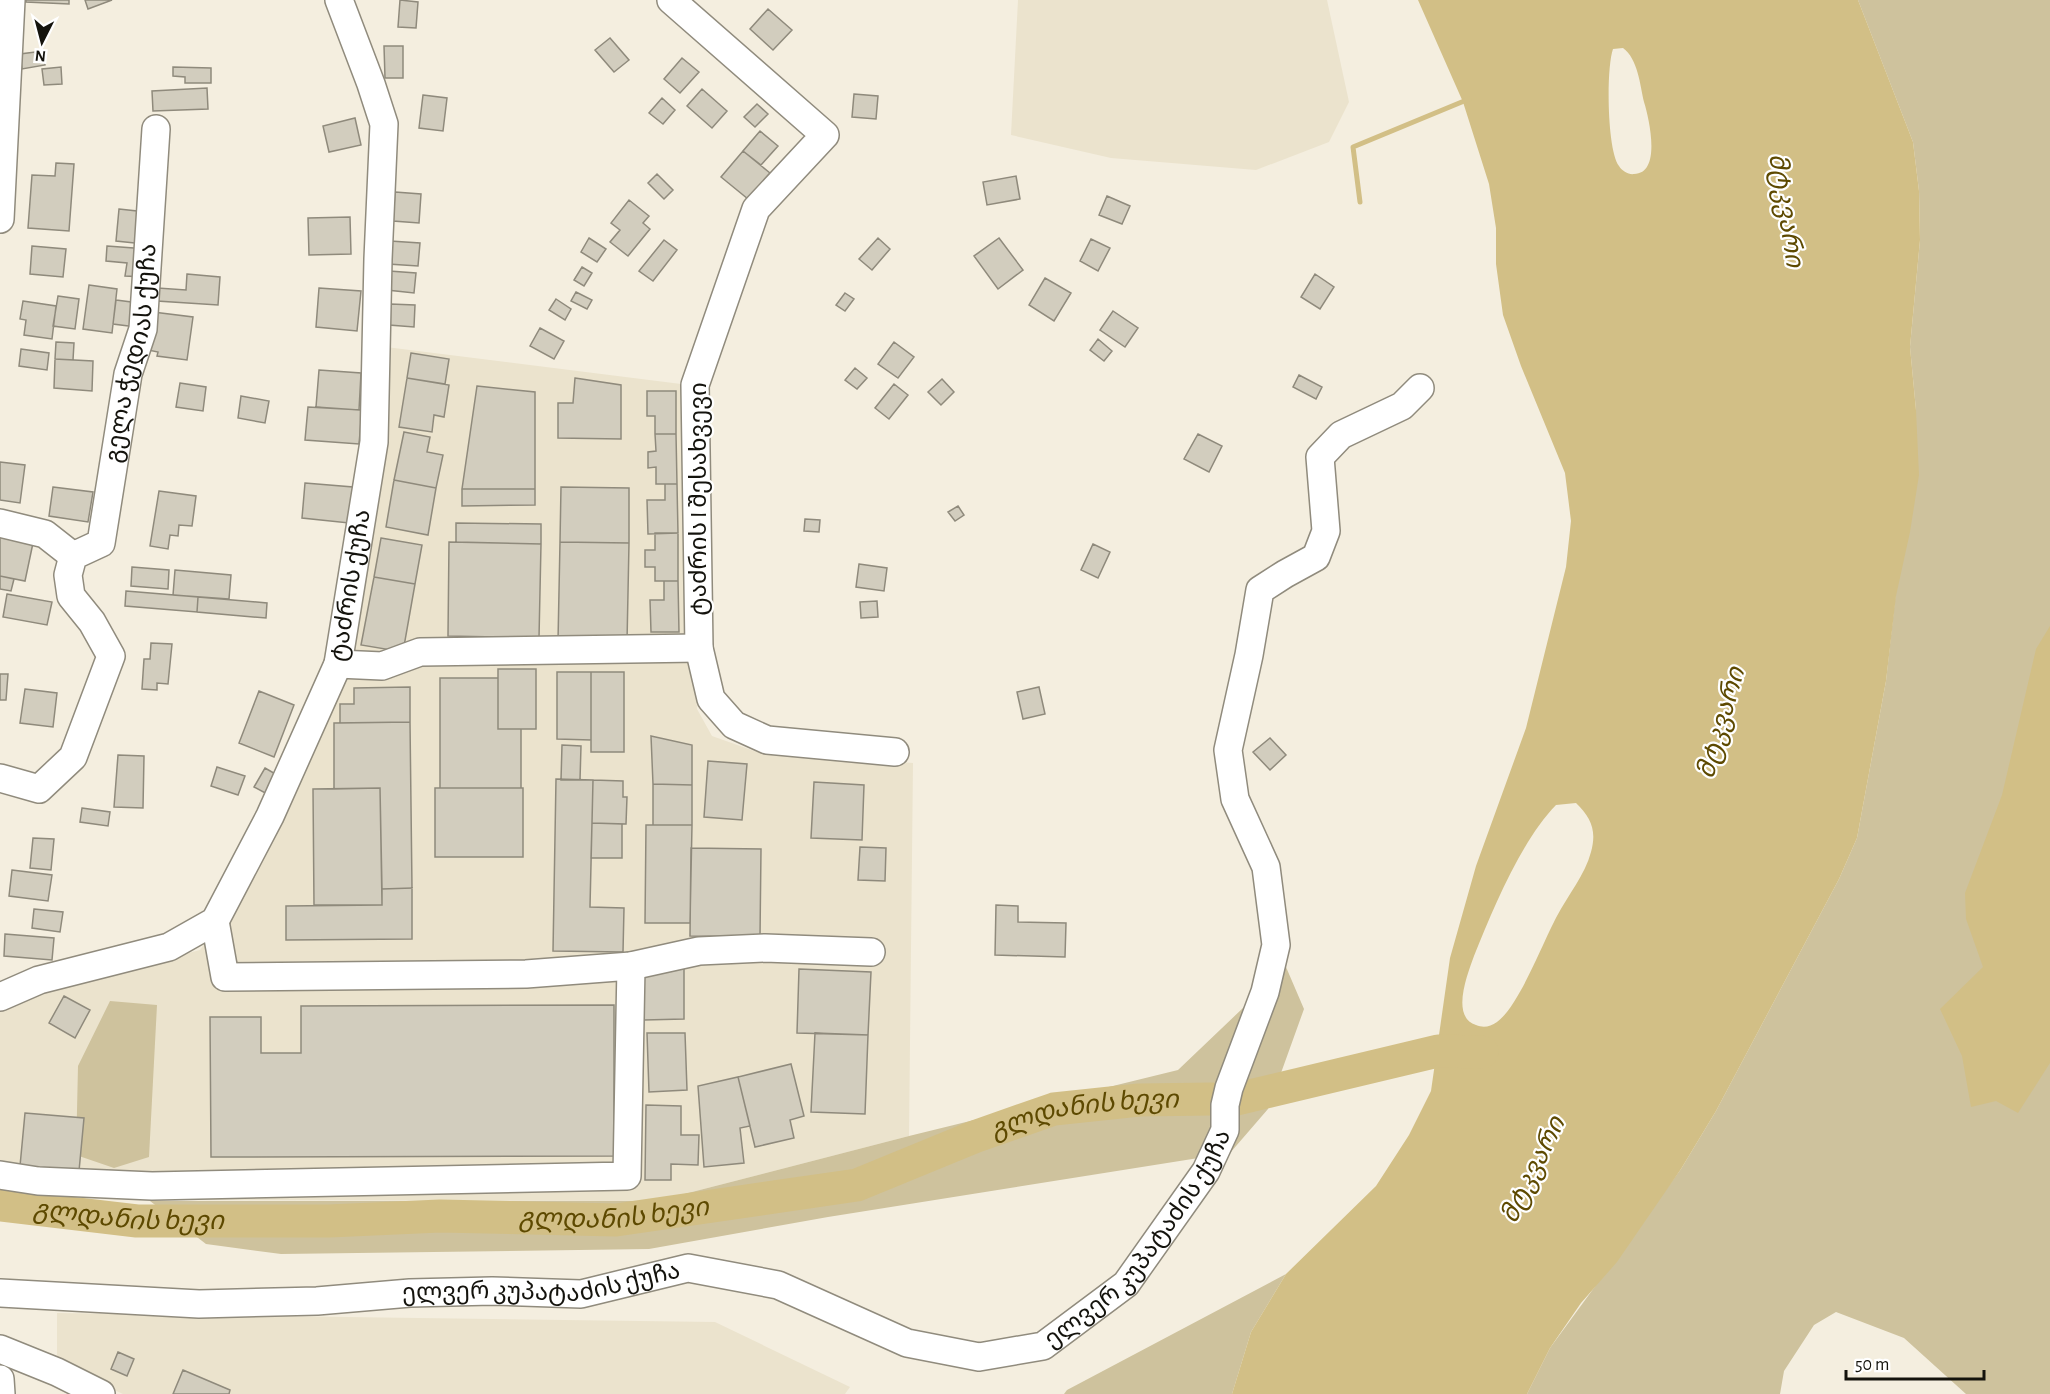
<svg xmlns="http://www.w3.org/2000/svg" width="2050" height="1394" viewBox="0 0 2050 1394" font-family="'Alegreya Sans','Noto Sans Georgian',sans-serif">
<rect width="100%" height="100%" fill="#f4eedf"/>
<path fill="#ebe3cd" d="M1018 0H1327L1349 102 1329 142 1256 170 1111 158 1011 135Z
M386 347 689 385 697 709 712 736 757 752 913 763 909 1136 657 1201 150 1200 0 1186V1008L36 992 200 950 236 899 297 790Z
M57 1313 715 1322 850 1387 845 1394H123L57 1364Z"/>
<path fill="#cec29d" d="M1858 0H2050V1394H1966L1904 1338 1836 1312 1814 1325 1784 1371 1780 1394H1527L1550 1348 1681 1169 1716 1111 1839 879 1857 838 1886 681 1916 410 1910 347 1920 240 1919 191 1913 142Z
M1286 967 1304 1009 1268 1109 1230 1153 828 1217 649 1249 281 1254 206 1244 150 1201H657L909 1136 1178 1070Z
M110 1001 157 1005 149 1157 114 1168 76 1155 78 1066Z
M1286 1274 1251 1332 1232 1394H1064L1067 1390Z"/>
<path fill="#d2bf86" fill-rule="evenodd" d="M1418 0H1858L1913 142 1919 191 1920 240 1910 347 1916 410 1919 475 1910 532 1896 596 1886 681 1857 838 1839 879 1716 1111 1681 1169 1617 1262 1581 1303 1550 1348 1527 1394H1232L1251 1332 1286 1274 1376 1186 1409 1135 1431 1091 1450 958 1476 866 1526 728 1566 567 1571 521 1565 473 1521 366 1503 315 1496 264V228L1489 184 1463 102ZM1623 48C1638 59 1640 85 1644 102 1649 118 1662 174 1634 174 1629 175 1622 171 1619 166 1607 150 1606 69 1613 49ZM1576 803C1591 818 1597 830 1591 852 1585 875 1568 895 1557 916 1543 942 1519 1006 1497 1022 1490 1027 1483 1028 1476 1025 1450 1017 1468 973 1474 956 1493 909 1521 841 1556 805Z
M2050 626V1063L2018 1113 1996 1101 1971 1107 1962 1056 1940 1009 1983 967 1966 919 1965 893 2002 795 2036 649Z"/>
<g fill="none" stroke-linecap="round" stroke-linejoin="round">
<path stroke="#d2bf86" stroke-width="5" d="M1360 202 1353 147 1469 99"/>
<g stroke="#d2bf86" stroke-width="33">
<path d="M1237 1099 1438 1051 1482 1052"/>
<path id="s1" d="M0 1205 137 1221H329L440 1216 616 1220 857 1185 974 1137 1054 1109 1139 1100 1212 1099"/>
</g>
</g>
<path fill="#d2cdbe" stroke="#8f8a7c" stroke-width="1.5" d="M26 0H69V4L26 2Z
M85 0H112L88 9Z
M400 0 418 2 416 28 398 27Z
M768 9 792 30 773 50 750 29Z
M610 38 629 60 614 72 595 50Z
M384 46H403V78H385Z
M43 51 45 65 22 69 20 54Z
M682 58 699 72 680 93 664 79Z
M61 67 62 84 44 85 42 69Z
M173 67 211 68V83H185V77L173 76Z
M207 88 208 109 153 111 152 91Z
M702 89 727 111 712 128 687 106Z
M854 94 878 96 876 119 852 117Z
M423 95 447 98 443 131 419 128Z
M662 98 675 110 663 124 649 113Z
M757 104 768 114 755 127 744 117Z
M355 118 361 145 329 152 323 126Z
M760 131 778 146 761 165 743 151Z
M743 151 770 173 748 199 721 177Z
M56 163 74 164 69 231 28 228 32 175 55 176Z
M657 174 673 190 664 199 648 183Z
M1016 176 1020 199 987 205 983 182Z
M395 192 421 194 419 223 393 221Z
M1107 196 1130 206 1122 224 1099 215Z
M629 200 649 216 643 223 650 229 628 256 610 242 620 230 611 223Z
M119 209 146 212 144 244 116 241Z
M350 217 351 254 309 255 308 218Z
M589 238 606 249 597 262 581 252Z
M878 238 890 249 872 270 859 259Z
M999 238 1023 270 998 289 974 256Z
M1091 239 1110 248 1098 271 1080 261Z
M664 240 677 250 653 281 639 271Z
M390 241 420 243 418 266 388 264Z
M32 246 66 249 63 277 30 274Z
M107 246 147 249 144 277 125 276 127 263 106 261Z
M582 267 592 273 584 286 574 280Z
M389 271 416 273 414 293 387 290Z
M187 274 220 277 218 305 157 301 158 288 186 290Z
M1315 274 1334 287 1320 309 1301 297Z
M1045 278 1071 293 1054 321 1029 305Z
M89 285 117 289 112 333 83 329Z
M319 288 361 291 357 331 316 327Z
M576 292 592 300 587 309 571 301Z
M845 293 854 299 845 311 836 305Z
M58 296 79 299 75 329 53 326Z
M556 299 571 309 565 320 549 310Z
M116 300 139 303 136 327 113 324Z
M23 301 56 306 52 339 24 335 26 320 20 319Z
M390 304 415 305 414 327 389 325Z
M1113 311 1138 328 1125 347 1100 330Z
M153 312 193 317 187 360 157 356 158 352 148 350Z
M540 328 564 341 554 359 530 346Z
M1098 339 1112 351 1104 361 1090 350Z
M56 342 74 343 73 360 55 359Z
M894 342 914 357 898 378 878 364Z
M21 349 49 353 47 370 19 366Z
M411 353 449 359 445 384 407 378Z
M55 359 93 361 92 391 54 388Z
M855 368 867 378 857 389 845 380Z
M319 370 361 373 359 410 316 407Z
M1299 375 1322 387 1316 399 1293 387Z
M407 378 449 385 444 417 434 415 432 432 399 427Z
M575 378 621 385V439L558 438V403H573Z
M942 379 954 392 941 405 928 392Z
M180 383 206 387 203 411 176 407Z
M894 384 908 395 889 419 875 408Z
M477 386 535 392V489H462Z
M647 391H676V434H655V416H647Z
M241 396 269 401 265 423 238 418Z
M308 407 362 410 359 444 305 440Z
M404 432 430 437 427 452 443 455 436 488 394 480Z
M655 434H676L677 484H656V467L648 468V452L656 451Z
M1198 434 1222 446 1209 472 1184 459Z
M0 462 25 465 20 503 0 500Z
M394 480 436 488 428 535 386 527Z
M305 483 353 487 349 523 302 518Z
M665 484H677L678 533 648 534 647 500H665Z
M53 487 93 492 88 522 49 516Z
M561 487 629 488V543L560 542Z
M462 489H535V505L462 506Z
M159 491 196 496 192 526 179 525 178 536 170 535 168 549 150 546Z
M958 506 964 515 955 521 948 512Z
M805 519 820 520 819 532 804 531Z
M456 523 541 524V544L456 542Z
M655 533H678V581H655V567H645V550H655Z
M0 537 33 543 25 581 0 576Z
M381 538 422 545 415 584 374 577Z
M449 542 541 544 539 638 448 636Z
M560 542 629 543 627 642 558 641Z
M1093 544 1110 552 1098 578 1081 570Z
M859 564 887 568 884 591 856 587Z
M132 567 169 570 168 589 131 586Z
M175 570 231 575 229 599 173 595Z
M0 576 14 579 11 591 0 589Z
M374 577 415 584 403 652 361 645Z
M664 581H678L679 632H651L650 600H664Z
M126 591 198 597 197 612 125 606Z
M7 594 52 602 47 625 3 617Z
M198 597 267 603 266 618 197 612Z
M877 601 878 617 861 618 860 602Z
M151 643 172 644 168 684 157 683V690L142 689 144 659H150Z
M498 669H536V729H498Z
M557 672H591V740L557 739Z
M591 672H624V752H591Z
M0 674H8L6 700H0Z
M440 678H498V729H521V788H440Z
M410 687V722L340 723V704H354V688Z
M1039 687 1045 714 1023 719 1017 692Z
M25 689 57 693 53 727 20 723Z
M259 691 294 705 274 757 239 743Z
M410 722 412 888 382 889 380 788 334 789V723Z
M651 736 692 745V785L653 784Z
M1270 738 1286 755 1270 770 1253 752Z
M562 745 581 746 580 780H561Z
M118 755 144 756 143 808 114 807Z
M708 761 747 764 742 820 704 817Z
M217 767 245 776 238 795 211 786Z
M265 768 279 776 269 795 254 787Z
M556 779 593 780 590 907 624 908 623 952 553 951Z
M593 780 623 781V797H627L626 824 592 823Z
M814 782 864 785 862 840 811 838Z
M653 784 692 785V825H653Z
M380 788 382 905H314L313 789Z
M435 788H523V857H435Z
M82 808 110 812 108 826 80 822Z
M592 823 622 824V858H591Z
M646 825H692L690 923H645Z
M33 838 54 839 51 870 30 868Z
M860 847 886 848 885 881 858 880Z
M691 848 761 849 760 937 690 936Z
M12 870 52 875 48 901 9 896Z
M412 888V939L286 940V906L382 905V889Z
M996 905 1018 906V922L1066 923 1065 957 995 955Z
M34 909 63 912 60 932 32 928Z
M5 934 54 938 52 960 4 956Z
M644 969H684V1019L644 1020Z
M799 969 871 972 868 1035 797 1033Z
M64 996 90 1010 75 1038 49 1023Z
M614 1005V1156L211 1157 210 1017H261V1053H301V1006Z
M647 1033H685L687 1090 649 1092Z
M815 1033 868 1035 865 1114 811 1112Z
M791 1064 804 1116 790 1120 794 1138 755 1147 738 1077Z
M738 1077 750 1126 740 1128 744 1163 704 1167 698 1086Z
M646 1105 681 1106V1135H699L698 1165 671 1164V1180H645Z
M25 1113 84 1118 79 1171 20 1166Z
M118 1352 134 1359 127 1376 111 1369Z
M183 1370 230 1390 229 1394H173Z"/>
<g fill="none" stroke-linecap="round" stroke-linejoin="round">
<g stroke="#908b7d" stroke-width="30">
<g id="minor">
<path d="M671 0 825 135 756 209 695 385 699 648 711 699 734 725 767 740 895 752"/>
<path d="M0 219 11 0"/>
<path d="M0 523 45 534 73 556"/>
<path d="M338 664 382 666 420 652 699 648"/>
<path id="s2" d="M0 778 39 789 73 757 111 656 92 622 71 596 68 575 73 556 101 543 128 374 143 329 156 129"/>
<path d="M215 921 225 977 526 974 631 966 699 951 765 948 871 952"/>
<path id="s3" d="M0 997 39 980 169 947 215 921 270 816 338 664 374 442 378 259 384 124 371 84 339 0"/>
<path d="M0 1175 38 1181 152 1186 627 1176 631 966"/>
<path id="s4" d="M0 1293 199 1304 317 1301 410 1293 492 1291 581 1294 688 1268 778 1285 907 1343 979 1357 1043 1346 1126 1284 1206 1171 1225 1130V1105L1229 1088 1265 992 1276 945 1266 867 1235 799 1228 750 1249 655 1260 590 1285 574 1316 557 1326 531 1320 457 1341 435 1402 406 1420 388"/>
<path d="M0 1349 57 1372 101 1394"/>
<path d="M0 1379 1 1394"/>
</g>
</g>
<use href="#minor" stroke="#fff" stroke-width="27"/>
</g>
<g text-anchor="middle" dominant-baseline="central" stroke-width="4.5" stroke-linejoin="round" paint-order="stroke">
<g font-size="24" fill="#14130d" stroke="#fff">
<text stroke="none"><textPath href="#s2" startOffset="532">გელა ჭედიას ქუჩა</textPath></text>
<text transform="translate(699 499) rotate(-90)">ტაძრის I შესახვევი</text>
<text stroke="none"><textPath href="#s3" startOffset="594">ტაძრის ქუჩა</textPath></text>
<text stroke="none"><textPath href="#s4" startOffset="1209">ელვერ კუპატაძის ქუჩა</textPath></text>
<text stroke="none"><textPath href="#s4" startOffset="543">ელვერ კუპატაძის ქუჩა</textPath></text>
</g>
<g font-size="26" font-style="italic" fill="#5d4900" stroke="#fff">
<text transform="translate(1786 210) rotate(81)">მტკვარი</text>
<text transform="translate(1721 723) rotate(-74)">მტკვარი</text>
<text stroke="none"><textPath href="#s1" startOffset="1101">გლდანის ხევი</textPath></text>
<text transform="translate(1533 1170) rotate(-64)">მტკვარი</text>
<text stroke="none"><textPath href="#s1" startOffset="615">გლდანის ხევი</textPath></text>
<text stroke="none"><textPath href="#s1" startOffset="129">გლდანის ხევი</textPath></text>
</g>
</g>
<g transform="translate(42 42) rotate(186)" stroke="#ffffff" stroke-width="4.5" paint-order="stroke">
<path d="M0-4.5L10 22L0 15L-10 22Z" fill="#14130d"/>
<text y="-9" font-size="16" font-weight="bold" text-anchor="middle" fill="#14130d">N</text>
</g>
<path d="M1846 1370v9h138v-9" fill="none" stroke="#14130d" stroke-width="3"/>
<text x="1855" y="1370" font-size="18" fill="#14130d" stroke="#ffffff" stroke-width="4.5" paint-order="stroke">50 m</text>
</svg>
